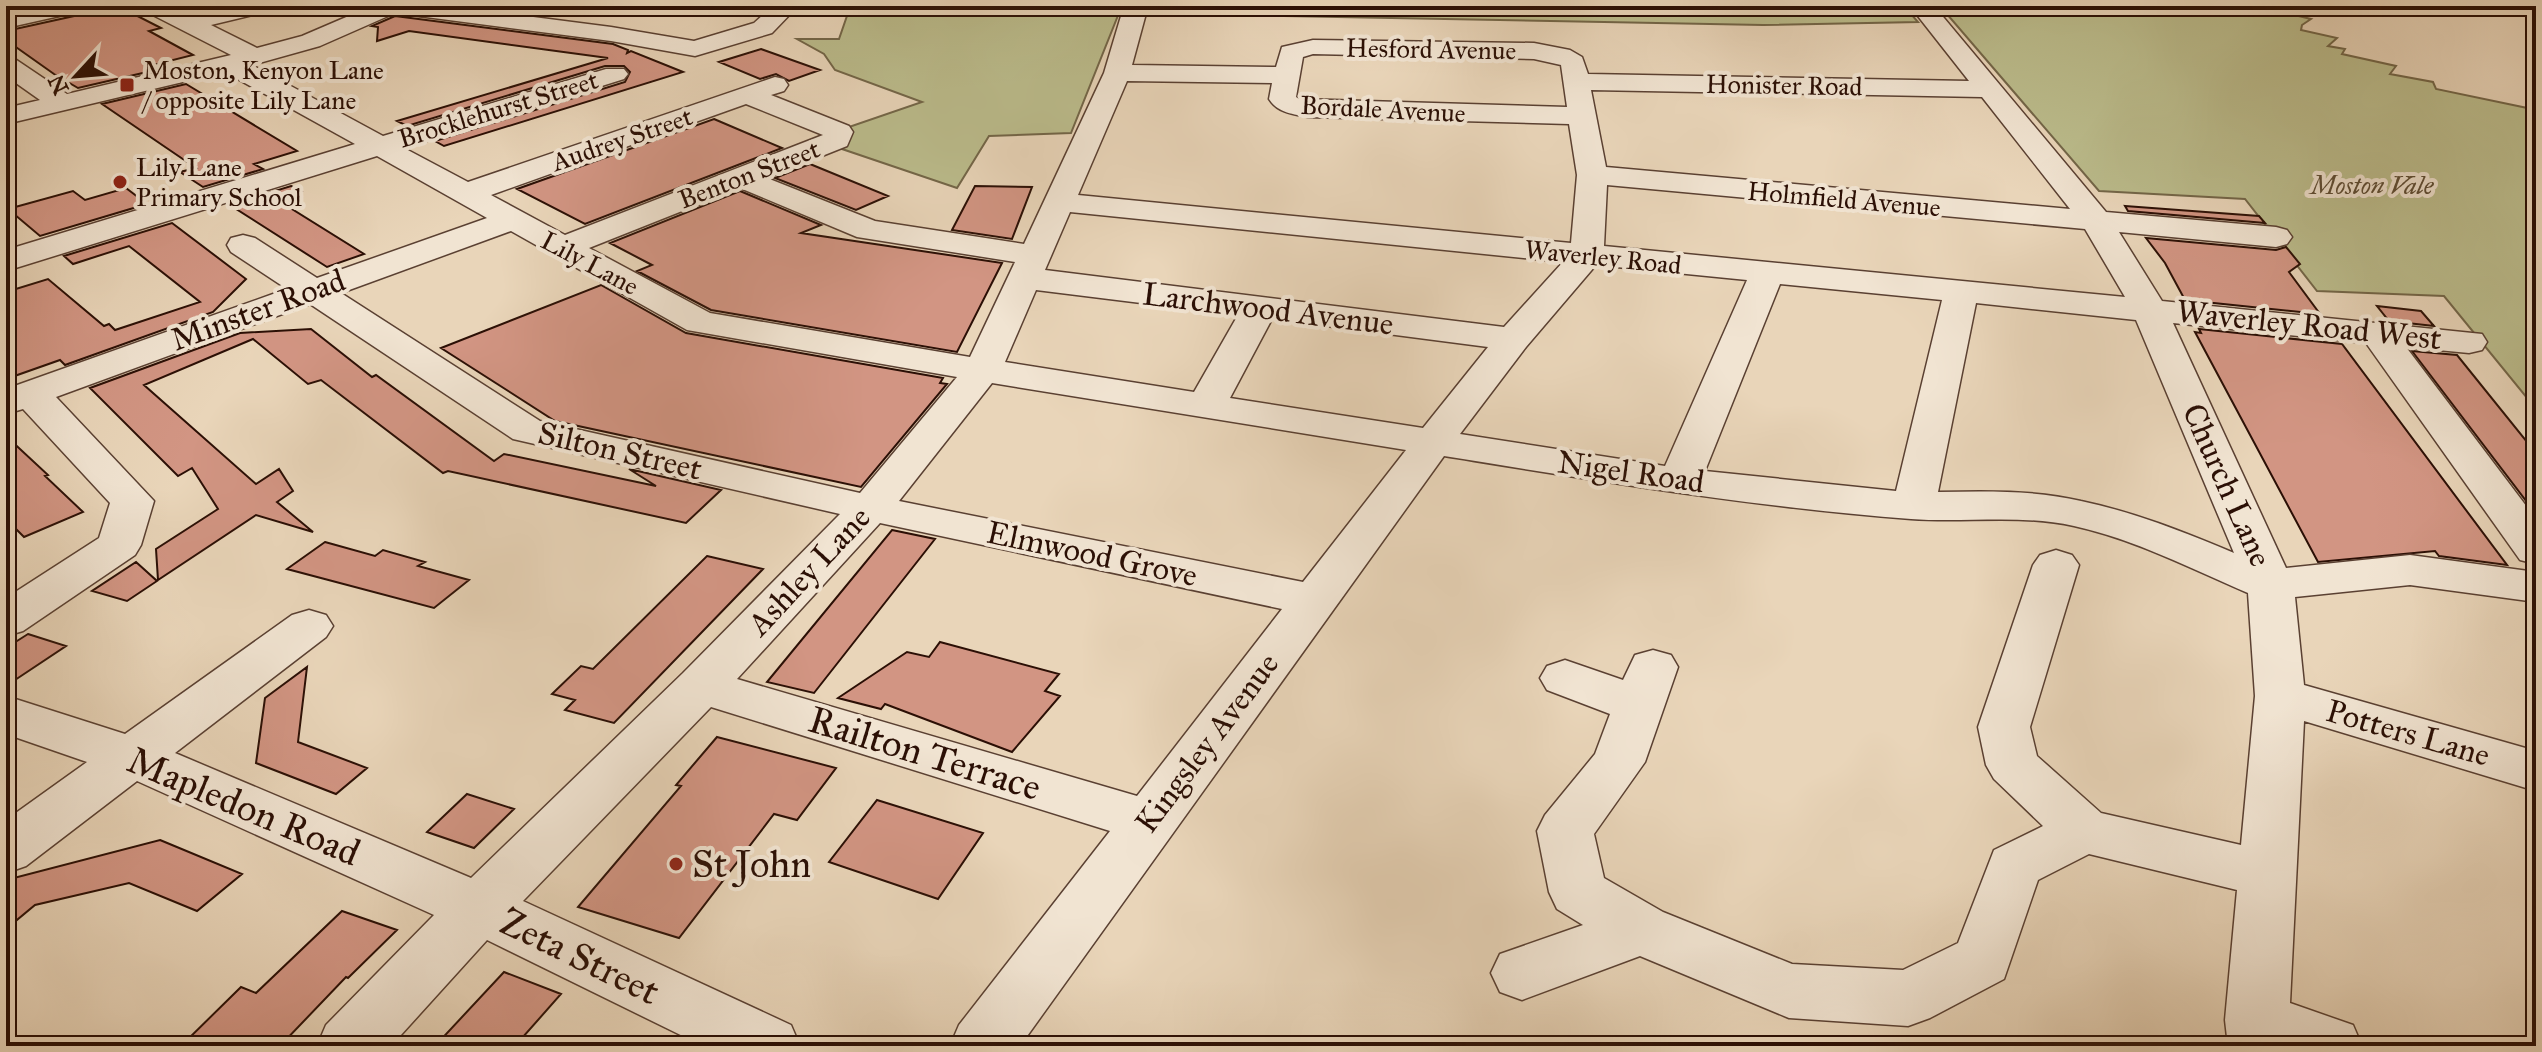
<svg xmlns="http://www.w3.org/2000/svg" width="2542" height="1052" viewBox="0 0 2542 1052" font-family="'IM FELL Great Primer',serif">
<rect width="100%" height="100%" fill="#e9d5b9"/>
<filter id="stains"><feTurbulence type="fractalNoise" baseFrequency=".0025" numOctaves="4"/><feColorMatrix values="0 0 0 0 .2 0 0 0 0 .09 0 0 0 0 .02 0 0 0 .5 -.17"/></filter>
<radialGradient id="worn" r=".72"><stop offset=".6" stop-color="#630" stop-opacity="0"/><stop offset="1" stop-color="#630" stop-opacity=".3"/></radialGradient>
<path fill="#bbbc8c" stroke="#736648" stroke-width="2" d="M891 6H1904L1918 22 1763 25 1119 13 1071 133 989 136 957 188 842 149 846 128 922 102 835 70 824 54 797 39H839L848 13 887 12Z
M1940 6H2274L2282 12 2311 19 2302 25 2301 30 2337 38 2328 46 2345 49 2342 54 2396 66 2390 74 2433 82 2436 89 2532 109 2536 112V409L2444 296 2317 291 2245 199 2099 191Z"/>
<path fill="#d29583" stroke="#2b0f05" stroke-width="2" d="M89 6H118L161 28 149 31 193 55 153 65 160 69 78 88 54 74 6 40V31L83 14Z
M395 16 613 44 628 50 627 53 631 51 683 72 444 146 435 141 625 82 630 72 624 66H605L407 126 397 121 608 58 409 31 377 41 378 27 372 26Z
M761 49 820 70 789 81 776 74 760 79 719 62Z
M186 84 297 151 254 164 263 169 203 187 180 172 196 168 102 104Z
M714 119 782 148 585 224 517 189Z
M810 164 888 196 856 210 775 178Z
M291 186 301 191 276 199 364 254 327 267 230 205Z
M975 186 1032 187 1012 239 952 230Z
M126 188 147 204 40 236 8 209 73 191 85 200Z
M740 191 821 225 801 233 1002 263 957 352 711 310 637 271 652 265 610 243Z
M2125 206 2259 216 2265 223 2128 211Z
M172 223 246 279 213 312 65 365 60 360 6 379V292L48 279 104 326 109 324 115 330 200 302 129 246 73 264 64 256Z
M2146 238 2276 250 2286 247 2300 264 2289 272 2320 314 2185 300 2165 263Z
M601 285 686 333 943 378 940 383 947 384 861 487 555 421 441 348Z
M2377 306 2421 311 2434 326 2389 321Z
M311 329 372 377 376 375 494 461 504 454 656 486 629 469 721 490 686 523 448 471 443 473 321 380 308 384 253 339 144 385 256 484 279 469 293 491 277 502 313 532 256 515 158 580 156 549 218 509 192 468 178 476 90 388 240 333Z
M2199 329 2342 344 2507 565 2439 556 2435 551 2318 562 2195 332 2201 333Z
M2412 351 2457 355 2536 453V514Z
M6 436 48 475 45 476 83 512 24 537 6 519Z
M892 530 935 539 814 693 767 682Z
M325 542 375 556 383 550 425 562 418 566 469 580 434 608 287 569Z
M707 556 763 569 614 723 565 710 575 700 552 694 581 666 593 669Z
M136 562 157 581 127 601 92 591Z
M28 634 66 646 6 686V648Z
M940 642 1059 674 1045 691 1060 696 1012 752 885 704 881 709 838 698 907 652 929 657Z
M307 667 298 742 367 768 336 794 256 763 265 698Z
M717 737 836 768 797 820 774 814 679 938 578 907 681 786 676 785Z
M467 794 514 809 474 848 427 832Z
M877 800 983 833 938 899 829 862Z
M160 840 242 874 197 911 129 883 35 905 6 929V880Z
M342 911 397 930 348 978 346 977 280 1046H181L241 987 256 993Z
M504 972 561 994 515 1046H435Z"/>
<g fill="none" stroke-linecap="round" stroke-linejoin="round">
<g stroke="#5a4032" stroke-width="3">
<path id="minor" d="M42 6H86L82 11 6 28V14Z
M141 6H171L191 16 233 6H274L270 11 211 25 257 48 302 36 372 6H449L611 27 694 41 754 23 773 6H798L772 33 695 56 611 41 395 13 320 46 252 65 383 136 606 69H624L628 74 624 79 404 148 468 182 775 77 784 79 788 85 784 91 771 95 849 126 853 132 847 146 767 178 875 221 1024 244 1104 73 1124 6H1148L1132 65 1276 67 1282 47 1313 40 1534 43 1570 50 1582 57 1588 74 1969 81 1910 6H1934L2106 212 2276 227 2287 230 2292 237 2287 244 2276 247 2119 232 2162 301 2482 334 2487 342 2482 350 2469 353 2406 347 2536 519V564L2520 560 2366 343 2173 323 2286 568 2410 555 2536 572V602L2410 585 2295 597 2304 685 2536 751V791L2304 721 2290 1003 2353 1025 2362 1046H2228L2225 1020 2237 890 2089 854 2038 880 2004 979 1930 1018 1908 1026 1789 1018 1640 956 1522 1000 1500 992 1491 973 1500 954 1583 925 1557 909 1549 892 1537 831 1545 815 1595 754 1610 714 1547 690 1540 678 1547 666 1565 660 1623 680 1635 655 1653 650 1671 655 1678 667 1645 762 1594 834 1604 878 1663 912 1792 964 1903 970 1958 943 1994 850 2043 826 1994 779 1986 765 1978 727 2033 565 2040 555 2056 550 2072 555 2079 565 2030 727 2037 756 2101 813 2241 845 2255 696 2248 593C2192 569 2134 539 2074 526 2019 514 1966 523 1911 519 1754 507 1599 481 1444 456L1020 1046H950L959 1025 1110 831 711 707 523 901 791 1025 800 1046H703L487 940 391 1046H317L326 1025 434 915 137 781 26 866 6 873V820L87 762 6 734V696L125 734 292 615 309 610 326 615 333 626 326 637 175 753 471 878 683 673 840 514 513 439 310 304 56 397 154 501 141 545 135 555 23 631 6 636V598L99 538 110 503 23 409 6 414V389L287 289 231 252 227 245 231 238 243 235 255 238 317 278 487 218 377 156 6 271V250L355 144 225 72 6 124V108L40 100 6 76V56L15 59 67 94 231 55 145 11ZM1313 54 1534 59 1561 65 1567 107 1299 99 1296 97 1303 57ZM1127 81 1272 83 1269 99C1278 113 1293 114 1308 117L1569 124 1577 175 1571 243 1078 195ZM1591 90 1982 97 2070 209 1606 167ZM746 104 823 135 565 235 491 195ZM1607 185 2085 229 2125 297 1604 246ZM740 188 857 237 1015 262 970 357 710 313 589 248ZM1070 212 1563 262 1504 327 1045 270ZM511 231 687 330 957 377 860 493 540 421 341 293ZM1596 265 1747 280 1665 466 1460 434 1526 347ZM1780 284 1942 300 1896 491 1705 471ZM1036 290 1238 315 1194 392 1005 362ZM1976 303 2136 320 2234 553C2184 532 2134 512 2081 501 2034 490 1986 491 1938 492ZM1272 319 1488 347 1423 428 1230 398ZM992 383 1406 450 1303 582 899 501ZM880 523 1282 609 1137 796 737 679Z"/>
</g>
<use href="#minor" fill="#f1e4d2" fill-rule="evenodd"/>
</g>
<g fill="#8f2418" stroke="#f1e4d2" stroke-width="3">
<rect x="119" y="77" width="16" height="16" rx="4"/>
<circle cx="120" cy="182" r="8"/>
<circle cx="676" cy="864" r="8"/>
</g>
<g text-anchor="middle" dominant-baseline="central" stroke-width="8" stroke-linejoin="round" paint-order="stroke">
<g font-size="26" fill="#2b0f05" stroke="#f1e4d2">
<text transform="translate(1431 49) rotate(1)">Hesford Avenue</text>
<text transform="translate(1784 85) rotate(1)">Honister Road</text>
<text transform="translate(498 109) rotate(-17)">Brocklehurst Street</text>
<text transform="translate(1383 109) rotate(3)">Bordale Avenue</text>
<text transform="translate(622 139) rotate(-19)">Audrey Street</text>
<text transform="translate(749 174) rotate(-21)">Benton Street</text>
<text transform="translate(1844 199) rotate(5)">Holmfield Avenue</text>
<text transform="translate(1603 257) rotate(6)">Waverley Road</text>
<text transform="translate(590 263) rotate(28)">Lily Lane</text>
</g>
<g font-size="26" fill="#2b0f05" stroke="#f1e4d2" text-anchor="start">
<text x="143" y="70">Moston, Kenyon Lane<tspan x="143" dy="30">/ opposite Lily Lane</tspan></text>
<text x="136" y="167">Lily Lane<tspan x="136" dy="30">Primary School</tspan></text>
</g>
<g font-size="26" font-style="italic" fill="#5d4c34" stroke="#f1e4d2">
<text x="2372" y="185">Moston Vale</text>
</g>
<g font-size="32" fill="#2b0f05" stroke="#f1e4d2">
<text transform="translate(1268 309) rotate(7)">Larchwood Avenue</text>
<text transform="translate(258 310) rotate(-20)">Minster Road</text>
<text transform="translate(2309 325) rotate(6)">Waverley Road West</text>
<text transform="translate(620 451) rotate(13)">Silton Street</text>
<text transform="translate(1631 472) rotate(8)">Nigel Road</text>
<text transform="translate(2227 485) rotate(66)">Church Lane</text>
<text transform="translate(1092 554) rotate(12)">Elmwood Grove</text>
<text transform="translate(809 571) rotate(-47)">Ashley Lane</text>
<text transform="translate(2408 733) rotate(16)">Potters Lane</text>
<text transform="translate(1207 743) rotate(-53)">Kingsley Avenue</text>
</g>
<g font-size="38" fill="#2b0f05" stroke="#f1e4d2">
<text transform="translate(925 753) rotate(17)">Railton Terrace</text>
<text transform="translate(244 806) rotate(23)">Mapledon Road</text>
<text transform="translate(580 956) rotate(26)">Zeta Street</text>
</g>
<g font-size="38" fill="#2b0f05" stroke="#f1e4d2" text-anchor="start">
<text x="692" y="864">St John</text>
</g>
</g>
<rect width="2542" height="1052" fill="none" stroke="#e9d5b9" stroke-width="32"/>
<rect x="8" y="8" width="2526" height="1036" fill="none" stroke="#2b0f05" stroke-width="4"/>
<rect x="16" y="16" width="2510" height="1020" fill="none" stroke="#2b0f05" stroke-width="2"/>
<g transform="translate(76 76) rotate(244)" stroke="#f1e4d2" stroke-width="6" paint-order="stroke">
<path d="M0-6L14 30L0 20L-14 30Z" fill="#2b0f05"/>
<text y="-12" font-size="22" font-weight="bold" text-anchor="middle" fill="#2b0f05">N</text>
</g>
<rect width="100%" height="100%" filter="url(#stains)"/>
<rect width="100%" height="100%" fill="url(#worn)"/>
</svg>
